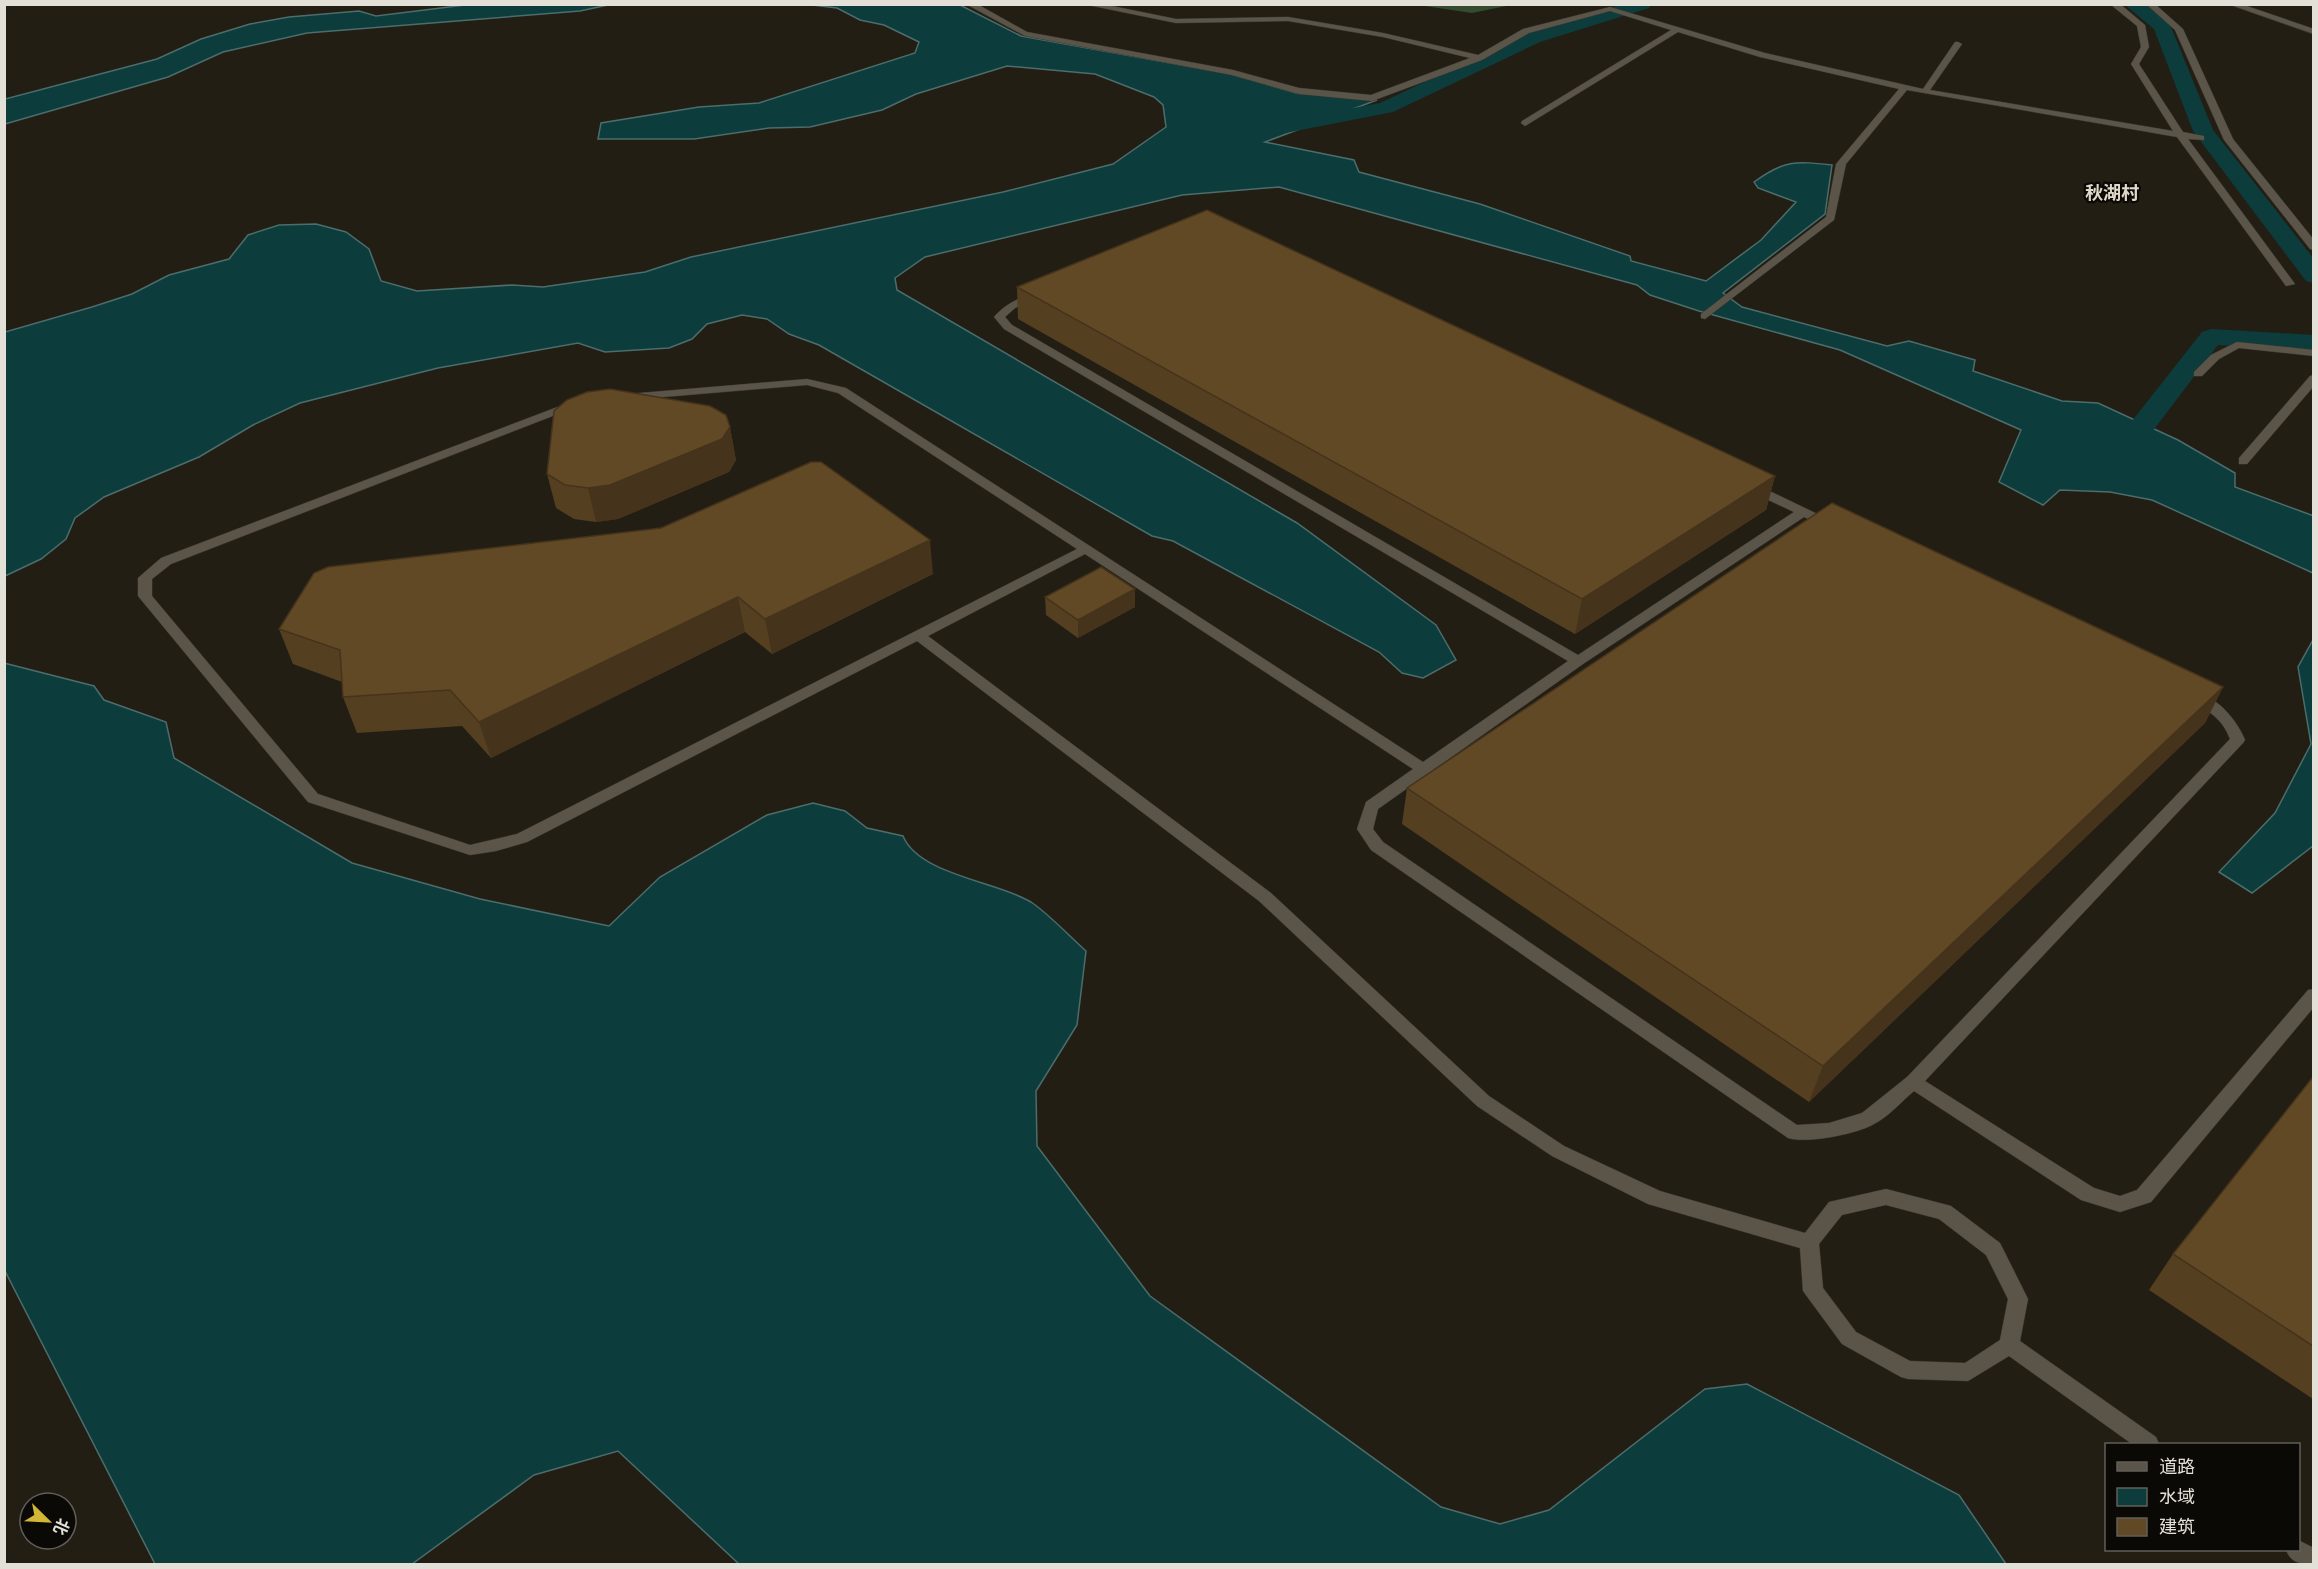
<svg xmlns="http://www.w3.org/2000/svg" width="2318" height="1569" viewBox="0 0 2318 1569" font-family="Arial,'Noto Sans SC',sans-serif">
<rect width="100%" height="100%" fill="#231e14"/>
<path fill="#344b2e" d="M1418 5H1511L1472 13Z"/>
<path fill="#0c3c3c" stroke="#4c6d6b" stroke-width="1.5" d="M804 4 960 5 1021 36 1231 74 1296 93 1377 100 1265 142 1354 160 1359 172 1480 204 1630 256 1631 261 1706 281 1761 240 1796 202 1758 188 1754 182C1784 160 1795 161 1832 165L1825 214 1723 293 1742 307 1887 346 1909 341 1975 360 1973 371 2062 401 2098 403 2178 440 2235 473V487L2314 516 2313 573 2152 500 2110 492 2060 490 2043 505 1999 482 2021 430 1840 350 1699 311 1650 295 1637 285 1279 187 1182 195 925 257 895 278 897 290 1297 523 1436 625 1456 660 1423 678 1402 673 1379 652 1173 541 1152 536 819 345 789 334 767 319 742 315 707 324 692 339 669 348 605 352 578 343 438 368 300 403 253 425 199 457 104 497 75 518 66 539 41 559 5 576V332L92 307 132 294 169 275 229 259 248 235 279 225 316 224 346 232 369 249 381 281 417 291 512 285 543 287 645 272 691 257 1003 192 1113 164 1166 127 1163 105 1154 97 1095 74 1007 66 916 94 882 110 810 127 769 128 694 139H598L601 123 699 107 759 103 915 53 919 42 884 25 860 20 837 8Z
M465 5H608L580 11 307 33 223 52 168 77 5 124V99L157 59 201 39 250 24 289 17 359 11 376 16Z
M2313 640V846L2252 893 2219 872 2275 813 2311 744 2298 667Z
M4 663 94 686 104 700 166 722 174 758 352 863 480 899 609 926 660 877 767 815 813 803 845 811 867 828 903 836C919 875 999 882 1031 902 1050 915 1068 935 1086 951L1077 1025 1036 1091 1037 1146 1150 1296 1441 1507 1500 1524 1549 1510 1705 1389 1747 1384 1959 1495 2006 1564H739L618 1451 534 1475 412 1564H155L5 1271Z"/>
<g fill="none" stroke-linecap="round" stroke-linejoin="round">
<path fill="#0c3c3c" fill-rule="evenodd" d="M1622 4H1652L1649 8 1540 42 1393 112 1275 135 1268 133 1265 129 1268 125 1275 123 1380 103 1526 34Z
M2124 4H2145L2169 22 2213 130 2314 259V283L2306 281 2193 131 2154 29Z
M2211 329 2314 335V351L2218 345 2130 461 2120 463 2110 461 2106 455 2110 449 2202 332Z"/>
<g stroke="#3c3831" stroke-width="1">
<path id="minor" d="M966 4H977L1027 32 1233 70 1299 88 1371 95 1470 58 1383 37 1288 21 1176 23 1083 4H1102L1176 19 1288 17 1383 33 1478 55 1523 29 1610 7 1765 53 1923 89 1955 42H1958L1962 44 1930 90 2173 131 2131 64 2141 47 2137 26 2110 4H2120L2145 25 2149 47 2139 64 2183 132 2204 136V140L2188 139 2295 284 2286 286 2177 137 1907 90 1846 164 1834 220 1705 319 1701 318V314L1826 217 1836 164 1899 89 1760 57 1678 32 1525 126 1521 123 1522 121 1671 30 1610 11 1529 33 1482 60 1372 101 1299 94 1232 75 1025 36Z
M2146 4H2155L2183 29 2233 139 2314 240V250L2310 249 2224 140 2175 30Z
M2228 4H2241L2314 29V34Z
M1033 293 1042 295 1015 308 1005 317 1012 325 1578 655 1794 512 1749 491V485H1757L1832 521V527H1824L1804 517 1583 664 1378 809 1373 829 1383 842 1797 1125 1829 1123 1862 1113 1907 1077 2230 739C2223 720 2210 711 2192 702L2190 699 2192 696C2214 690 2238 722 2245 740L2243 743 1925 1081 2094 1188 2120 1196 2137 1190 2308 990 2314 989V1007L2151 1202 2120 1212 2081 1200 1914 1091C1901 1102 1888 1117 1874 1124 1857 1134 1806 1144 1788 1138L1371 850 1357 829 1366 802 1413 769 1085 554 928 636 1271 893 1489 1096 1564 1146 1660 1191 1805 1233 1829 1202 1886 1189 1951 1206 2000 1243 2028 1299 2020 1341 2156 1437 2159 1444H2132L2009 1356 1968 1381 1908 1379 1901 1377 1842 1344 1803 1291 1800 1248 1648 1204 1552 1156 1477 1106 1259 901 917 641 527 842 496 851 470 855 308 802 138 596V578L161 558 568 403H576V407L171 564 152 579V596L318 794 470 845 517 834 1077 549 838 393 807 385 628 400 622 397 628 394 807 379 846 388 1423 762 1568 661 1004 329 994 317C1005 304 1018 299 1033 293ZM1886 1205 1939 1219 1986 1255 2008 1299 2000 1340 1965 1363 1910 1361 1856 1332 1823 1288 1819 1244 1842 1215Z
M2237 342 2314 350V356L2239 348 2219 359 2202 376H2194V372L2211 355Z
M2314 375V386L2247 464H2239V458L2310 376Z
M2298 1540 2314 1548V1564C2300 1564 2291 1563 2286 1550H2298Z"/>
</g>
<use href="#minor" fill="#5b5549" fill-rule="evenodd"/>
</g>
<path fill="#543f21" d="M1017 287 1775 476 1766 510 1575 634 1018 319Z
M730 427 736 460 729 472 618 519 596 522 574 519 556 508 547 474Z
M661 528 933 574 772 654 745 632 491 758 462 726 357 733 343 697 342 682 293 664 279 629Z
M1045 597 1135 607 1078 638 1046 615Z
M2223 687 2205 723 1809 1102 1402 824 1407 788Z
M2313 1077V1399L2149 1290 2173 1254Z"/>
<path fill="#45331b" d="M730 427 736 460 729 472 618 519 596 522 588 488Z
M1775 476 1766 510 1575 634 1582 599Z
M930 540 933 574 772 654 765 619Z
M1135 589V607L1078 638V620Z
M738 597 745 632 491 758 479 722Z
M2223 687 2205 723 1809 1102 1823 1066Z"/>
<path fill="#624926" stroke="#45331b" stroke-width="1.5" d="M1207 210 1775 476 1582 599 1017 287Z
M610 389 710 406 726 415 730 427 722 439 610 485 588 488 565 485 547 474 554 411 567 400 587 392Z
M811 462H821L930 540 765 619 738 597 479 722 450 690 343 697 340 650 279 629 314 573 328 567 661 528Z
M1832 503 2223 687 1823 1066 1407 788Z
M1101 567 1135 589 1078 620 1045 597Z
M2313 1077V1346L2173 1254Z"/>
<g text-anchor="middle" dominant-baseline="central" stroke-width="4.5" stroke-linejoin="round" paint-order="stroke">
<g font-size="18" font-weight="bold" fill="#e0d9cb" stroke="#0b0905">
<text x="2112" y="193">秋湖村</text>
</g>
</g>
<rect width="2318" height="1569" fill="none" stroke="#e3e0d8" stroke-width="12"/>
<rect x="2105" y="1443" width="195" height="108" fill="#0b0905" stroke="#615f59" stroke-width="1.5"/>
<rect x="2117" y="1462" width="30" height="9" fill="#5b5549" stroke="#615f59" stroke-width="1.5"/>
<text x="2159" y="1473" font-size="18" fill="#e3e0d8">道路</text>
<rect x="2117" y="1488" width="30" height="18" fill="#0c3c3c" stroke="#615f59" stroke-width="1.5"/>
<text x="2159" y="1503" font-size="18" fill="#e3e0d8">水域</text>
<rect x="2117" y="1518" width="30" height="18" fill="#624926" stroke="#615f59" stroke-width="1.5"/>
<text x="2159" y="1533" font-size="18" fill="#e3e0d8">建筑</text>
<g transform="translate(48 1521) rotate(114)"><circle r="28" fill="#0b0905" stroke="#615f59" stroke-width="1.5"/>
<path d="M0-4.5L10 22L0 15L-10 22Z" fill="#d2b736"/>
<text y="-9" font-size="16" font-weight="bold" text-anchor="middle" fill="#e3e0d8">北</text>
</g>
</svg>
